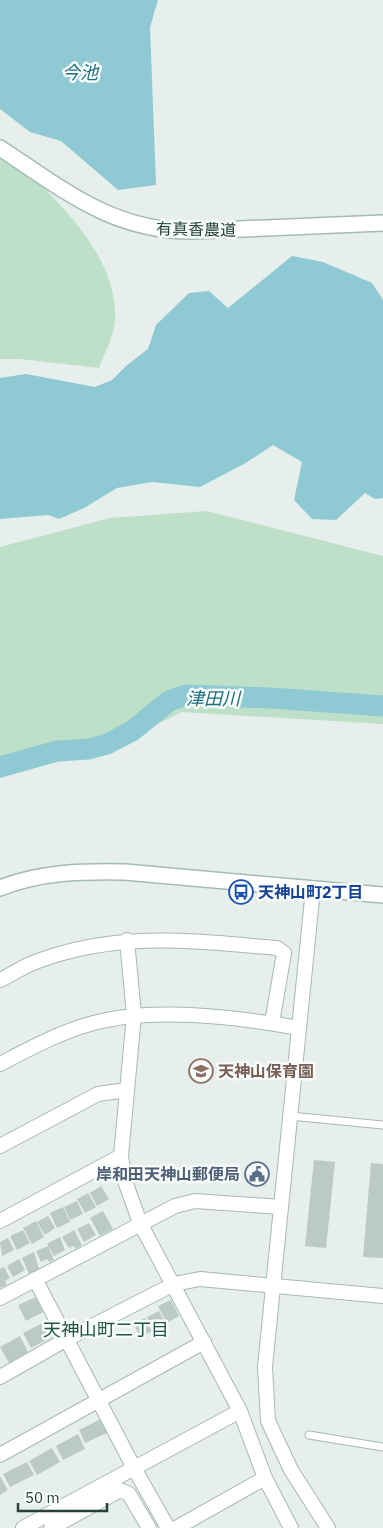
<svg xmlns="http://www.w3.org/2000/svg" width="383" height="1528" viewBox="0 0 383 1528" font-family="'IBM Plex Sans','Noto Sans JP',sans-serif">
<rect width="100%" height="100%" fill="#e6efeb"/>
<path fill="#bfe0c8" d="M0 153 10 154C53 198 119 253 115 321 114 336 104 354 99 368L20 359H0Z
M207 511 383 556V724L182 712 112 746 0 778V547L110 518Z"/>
<path fill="#8ec9d4" d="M0 0H158L150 27 156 185 118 190 61 141 30 132 0 109Z
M292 256 323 262 372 283 383 300V498L375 499 365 493 336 520 312 519 294 500 302 462 273 445 244 464 200 487 152 482 117 488 84 508 59 519 48 515 0 519V378L26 374 95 387 112 380 127 365 148 349 156 325 189 293 209 291 228 308Z"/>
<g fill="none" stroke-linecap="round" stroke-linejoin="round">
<path stroke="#8ec9d4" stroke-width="21" d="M0 767 57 751 89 749 107 744 132 731 169 701 186 695 271 698 383 706"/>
</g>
<path fill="#bbcac4" d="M314 1160 335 1162 326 1248 305 1246Z
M371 1163 383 1164V1258L363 1257Z
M101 1186 109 1199 97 1206 90 1193Z
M88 1193 96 1207 85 1213 77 1199Z
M77 1201 83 1214 70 1220 64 1207Z
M63 1207 70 1222 57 1228 50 1213Z
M103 1211 113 1229 100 1236 90 1218Z
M48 1216 55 1228 45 1235 37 1222Z
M36 1221 44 1237 32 1244 23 1228Z
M89 1223 96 1235 84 1242 77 1229Z
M23 1230 30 1243 17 1250 10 1236Z
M74 1230 82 1245 75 1249 74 1246 69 1248 62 1237Z
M60 1237 65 1250 54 1256 47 1244Z
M8 1238 14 1250 2 1256 0 1242Z
M48 1246 54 1260 49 1262 47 1259 41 1262 36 1251Z
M34 1252 39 1269 29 1274 22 1258Z
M19 1259 25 1270 13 1277 7 1266Z
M4 1267 10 1278 5 1281 7 1285 0 1288V1269Z
M36 1297 43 1312 26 1321 18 1305Z
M171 1300 179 1316 167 1323 158 1306Z
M159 1311 166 1324 153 1331 147 1317Z
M145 1318 152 1331 140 1337 134 1324Z
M46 1321 54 1336 31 1348 23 1333Z
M20 1336 28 1352 9 1363 0 1347Z
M101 1419 107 1433 85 1443 79 1430Z
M78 1434 85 1449 63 1460 56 1446Z
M52 1448 60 1462 37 1475 29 1461Z
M27 1462 34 1475 10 1487 3 1474Z
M0 1476 8 1490 0 1495Z"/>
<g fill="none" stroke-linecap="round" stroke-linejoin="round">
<g stroke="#a8b8b2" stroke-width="9">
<path id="lane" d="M290 1116 383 1125
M309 1435 383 1447"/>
</g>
<g stroke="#a8b8b2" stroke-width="16">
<path id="street" d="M313 889 265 1367 268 1421 291 1470 328 1528
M127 940 134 1015 121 1156 125 1181 140 1223 240 1411 265 1478 291 1528
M0 980C13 974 25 965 38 961 120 931 193 941 277 948L284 953 272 1023
M0 1064C29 1049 58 1033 90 1024 152 1006 236 1017 299 1028
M0 1146 98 1094 127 1090
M0 1221 121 1156
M35 1279 134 1468 168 1528
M0 1298 175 1206 195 1201 281 1207
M0 1377 67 1339 174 1284 200 1279 383 1296
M0 1455 204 1342
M23 1528 240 1411
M51 1528 120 1490 129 1494 149 1528
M176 1528 265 1478"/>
</g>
<g stroke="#a4bbb3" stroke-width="18">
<path id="secondary" d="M0 148C64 190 113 232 194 231L383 223
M0 888C40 872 83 871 125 872L383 895"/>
</g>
<use href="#lane" stroke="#fff" stroke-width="7"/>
<use href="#street" stroke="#fff" stroke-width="14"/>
<use href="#secondary" stroke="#fff" stroke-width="15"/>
</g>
<defs>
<g id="bus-ring" transform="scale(1.25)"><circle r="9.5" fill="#f7fbf9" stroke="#1a4fb4" stroke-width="1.5"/><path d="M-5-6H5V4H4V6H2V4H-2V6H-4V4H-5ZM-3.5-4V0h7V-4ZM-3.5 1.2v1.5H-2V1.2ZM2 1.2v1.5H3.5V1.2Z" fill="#1a4fb4"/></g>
<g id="school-ring" transform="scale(1.25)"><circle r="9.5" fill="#f7fbf9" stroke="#8d6e63" stroke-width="1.5"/><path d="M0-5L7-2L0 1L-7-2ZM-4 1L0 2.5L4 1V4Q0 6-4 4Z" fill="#8d6e63"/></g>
<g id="civic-ring" transform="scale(1.25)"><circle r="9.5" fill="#f7fbf9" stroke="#5c6f8a" stroke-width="1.5"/><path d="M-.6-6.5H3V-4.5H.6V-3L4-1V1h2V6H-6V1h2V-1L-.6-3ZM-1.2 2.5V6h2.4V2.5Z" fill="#5c6f8a"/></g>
</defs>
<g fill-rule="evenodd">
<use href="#bus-ring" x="241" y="892"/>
<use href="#school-ring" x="201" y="1071"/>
<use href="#civic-ring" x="257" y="1174"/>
</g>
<g text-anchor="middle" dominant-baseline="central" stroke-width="5" stroke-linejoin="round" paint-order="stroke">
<g font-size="16" fill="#24423a" stroke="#f7fbf9">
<text transform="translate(196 229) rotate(1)">有真香農道</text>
</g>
<g font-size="16" font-weight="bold" fill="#164399" stroke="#f7fbf9" text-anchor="start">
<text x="258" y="892">天神山町2丁目</text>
</g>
<g font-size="16" font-weight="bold" fill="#785e54" stroke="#f7fbf9" text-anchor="start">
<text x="218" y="1071">天神山保育園</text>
</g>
<g font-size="16" font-weight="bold" fill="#4e5e75" stroke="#f7fbf9" text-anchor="end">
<text x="240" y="1174">岸和田天神山郵便局</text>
</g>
<g font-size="18" font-style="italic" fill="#1c6f80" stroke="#f7fbf9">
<text x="80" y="72">今池</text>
<text x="213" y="698">津田川</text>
</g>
<g font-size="18" fill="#1f5548" stroke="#f7fbf9">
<text x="106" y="1329">天神山町二丁目</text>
</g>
</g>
<path d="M18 1503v8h89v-8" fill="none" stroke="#24423a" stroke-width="2.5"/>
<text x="25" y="1503" font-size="15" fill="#24423a" stroke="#f7fbf9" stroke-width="4" paint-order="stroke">50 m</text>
</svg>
